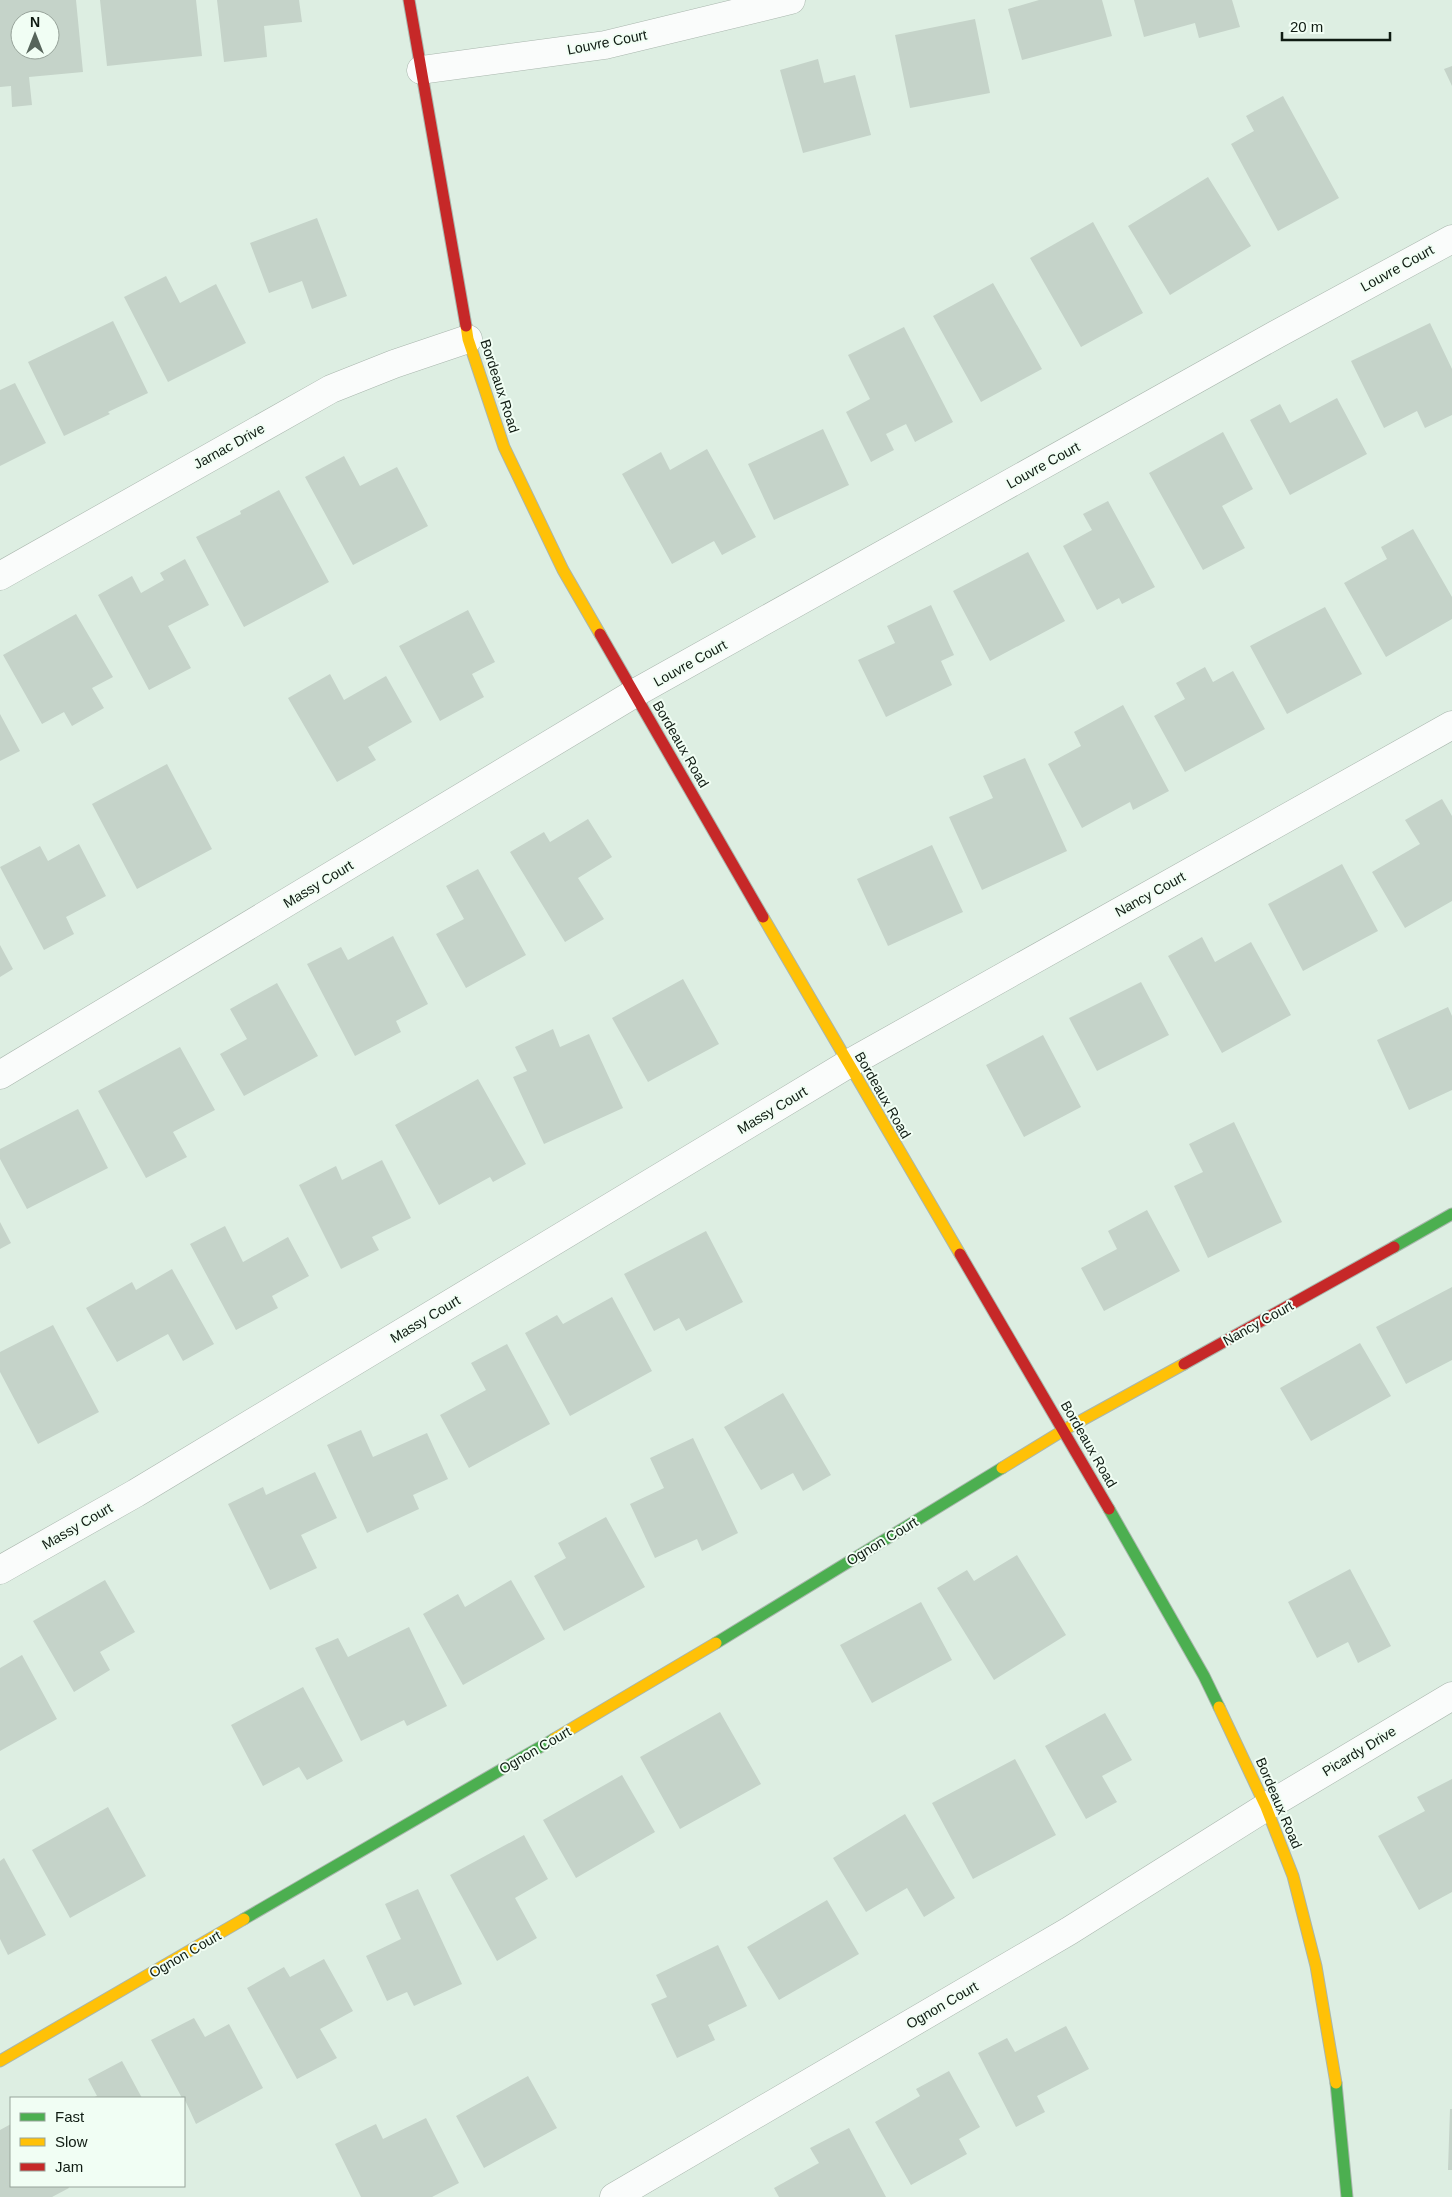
<svg xmlns="http://www.w3.org/2000/svg" width="1452" height="2197" viewBox="0 0 1452 2197" font-family="Helvetica,sans-serif">
<rect width="100%" height="100%" fill="#ddeee2"/>
<path fill="#c5d3c9" fill-rule="evenodd" d="M0 0H76L83 72 29 77 32 105 12 107 11 86 0 87ZM20 20H50V50H20Z
M100 0H196L202 56 107 66Z
M217 0H299L302 22 264 26 267 57 224 62Z
M1039 0H1102L1112 36 1022 60 1008 9Z
M1134 0H1232L1240 27 1199 38 1195 23 1144 37Z
M975 19 990 93 910 108 895 35Z
M818 59 824 83 855 75 871 135 803 153 780 70Z
M1452 66V86L1444 69Z
M1283 96 1339 198 1278 231 1231 144 1254 131 1246 116Z
M1208 177 1251 246 1170 295 1128 226Z
M317 218 347 296 312 309 302 281 269 293 250 243Z
M1093 222 1143 313 1081 347 1030 258Z
M166 276 180 303 216 284 246 343 168 382 124 297Z
M993 283 1042 369 981 402 933 316Z
M113 321 148 393 108 412 110 414 64 436 28 362Z
M1430 323 1452 369V415L1425 428 1417 411 1384 428 1351 361Z
M904 327 953 422 915 442 906 424 886 434 894 450 871 462 846 412 870 399 848 355Z
M15 383 46 443 0 466V390Z
M1337 398 1367 454 1290 495 1250 420 1280 404 1290 423Z
M823 429 849 485 774 520 748 464Z
M1223 432 1253 489 1222 506 1245 548 1203 570 1149 473Z
M707 449 756 537 722 555 714 541 672 564 622 474 661 452 670 470Z
M344 456 360 486 397 467 428 526 353 565 305 477Z
M279 490 329 582 244 627 196 537 241 514 240 511Z
M1108 501 1155 587 1122 604 1119 598 1097 610 1063 546 1092 530 1083 514Z
M1413 529 1452 597V619L1386 657 1344 583 1387 559 1381 547Z
M1028 552 1065 621 990 661 953 591Z
M185 559 209 605 168 626 191 668 149 690 98 595 132 576 141 593 164 580 160 573Z
M931 605 954 655 941 661 952 685 886 717 858 660 895 643 887 626Z
M1325 607 1362 674 1287 714 1250 646Z
M468 610 495 662 472 674 484 697 440 721 399 646Z
M76 614 113 677 92 688 104 708 72 726 64 712 42 724 3 655Z
M1205 667 1213 682 1233 671 1265 729 1185 772 1154 716 1185 699 1176 683Z
M330 674 344 700 386 676 412 722 368 747 376 760 337 782 288 698Z
M1123 705 1169 791 1133 810 1130 802 1082 828 1048 764 1081 746 1074 732Z
M0 714 20 751 0 761Z
M1025 758 1067 851 982 890 949 817 993 798 983 776Z
M167 764 212 849 137 889 92 804Z
M1442 799 1452 816V901L1405 928 1372 872 1420 844 1405 820Z
M588 819 612 857 578 878 604 919 565 942 510 852 544 832 550 842Z
M79 844 106 896 66 917 74 934 44 950 0 867 40 846 48 861Z
M932 845 963 912 888 946 857 879Z
M1342 864 1378 931 1303 971 1268 904Z
M478 869 526 955 466 988 436 934 464 919 446 886Z
M393 936 428 1004 396 1021 401 1032 355 1056 307 964 341 947 348 960Z
M1202 937 1215 962 1251 942 1291 1015 1222 1053 1168 956Z
M0 945 13 969 0 977Z
M683 979 719 1044 648 1082 612 1018Z
M1141 982 1169 1035 1097 1071 1069 1018Z
M277 983 318 1056 244 1096 220 1054 247 1039 230 1009Z
M1448 1007 1452 1016V1090L1409 1110 1377 1040Z
M553 1029 560 1047 589 1034 623 1108 544 1144 513 1077 527 1071 515 1047Z
M1043 1035 1081 1107 1024 1137 986 1065Z
M180 1047 215 1110 173 1132 187 1157 146 1178 98 1091Z
M478 1079 526 1164 493 1182 490 1177 439 1205 395 1125Z
M78 1109 108 1168 27 1209 0 1159V1149Z
M1234 1122 1282 1222 1208 1258 1174 1186 1203 1172 1189 1144Z
M382 1160 411 1218 372 1237 379 1250 341 1269 299 1185 336 1166 342 1180Z
M1147 1210 1180 1271 1104 1311 1081 1268 1117 1249 1108 1231Z
M0 1222 11 1243 0 1249Z
M225 1226 243 1262 288 1237 309 1276 272 1296 278 1308 236 1330 190 1244Z
M706 1231 743 1302 686 1331 679 1318 654 1331 624 1274Z
M172 1269 214 1344 183 1361 168 1334 117 1362 86 1308 132 1282 136 1290Z
M1452 1287V1360L1406 1384 1376 1327Z
M612 1297 652 1371 570 1416 525 1333 557 1315 563 1324Z
M53 1325 99 1412 38 1444 0 1372V1352Z
M1360 1343 1391 1396 1311 1441 1280 1388Z
M507 1344 550 1424 469 1468 440 1415 486 1390 471 1363Z
M783 1393 831 1475 803 1491 793 1473 761 1490 724 1427Z
M361 1430 373 1457 427 1433 448 1479 413 1495 419 1509 367 1533 327 1445Z
M693 1438 738 1533 702 1551 697 1539 655 1558 630 1504 664 1488 650 1458Z
M315 1472 337 1518 301 1535 317 1568 270 1590 228 1504 263 1487 266 1495Z
M606 1517 645 1587 564 1631 534 1576 566 1558 558 1543Z
M1017 1555 1066 1635 994 1680 937 1588 967 1570 974 1581Z
M1350 1569 1391 1646 1358 1663 1348 1642 1317 1658 1288 1602Z
M105 1580 135 1632 100 1652 110 1670 74 1692 33 1621Z
M511 1580 545 1639 463 1685 423 1614 458 1594 465 1607Z
M921 1602 952 1660 872 1703 840 1645Z
M409 1627 447 1706 407 1726 404 1720 361 1741 315 1648 338 1638 348 1657Z
M22 1655 57 1719 0 1751V1668Z
M303 1687 343 1761 307 1780 299 1767 263 1786 231 1725Z
M720 1712 761 1784 680 1829 640 1757Z
M1105 1713 1132 1760 1102 1776 1117 1802 1086 1819 1045 1746Z
M1015 1759 1056 1835 973 1879 932 1803Z
M622 1775 655 1832 576 1878 543 1820Z
M1452 1779V1892L1419 1910 1378 1836 1425 1811 1417 1797Z
M108 1807 146 1876 70 1918 32 1850Z
M905 1814 955 1898 924 1917 907 1888 866 1912 833 1858Z
M524 1835 548 1879 515 1898 537 1938 497 1961 450 1875Z
M4 1858 46 1935 8 1955 0 1939V1861Z
M418 1889 462 1984 414 2006 407 1992 387 2001 366 1956 401 1939 385 1904Z
M827 1900 859 1954 779 2000 747 1947Z
M718 1945 747 2006 708 2025 715 2040 677 2058 651 2004 667 1997 656 1975Z
M324 1959 353 2011 320 2029 337 2058 297 2079 247 1988 284 1967 290 1977Z
M194 2018 205 2037 229 2024 263 2088 196 2124 184 2098H182L151 2040Z
M1066 2026 1089 2069 1037 2096 1045 2112 1016 2127 978 2053 1007 2038 1015 2052Z
M122 2061 142 2098H92L97 2096 88 2079Z
M949 2071 980 2127 959 2139 967 2154 911 2185 875 2122 920 2096 916 2089Z
M528 2076 557 2128 484 2168 456 2116Z
M1450 2109H1452V2170H1448Z
M426 2118 459 2183 432 2197H361L335 2144 376 2124 383 2139Z
M11 2124V2186H68L69 2188 52 2197H0V2130Z
M849 2128 886 2197H779L774 2188 819 2163 810 2148Z"/>
<g fill="none" stroke-linecap="round" stroke-linejoin="round">
<g stroke="#a9b6ad" stroke-width="29">
<path id="street" d="M421 70 605 45 791 0
M0 576 331 389 394 364 468 339
M0 1075 635 693 1277 334 1452 239
M0 1570 136 1493 848 1064 1452 725
M614 2197 1069 1931 1266 1807 1452 1696"/>
</g>
<g stroke="#a9b6ad" stroke-width="13">
<path id="fast" d="M1394 1247 1452 1214
M1109 1509 1204 1676 1219 1707
M716 1643 1002 1468
M244 1919 554 1739
M1336 2083 1347 2197"/>
</g>
<g stroke="#a9b6ad" stroke-width="13">
<path id="slow" d="M466 326 468 339 504 447 563 570 600 634
M763 917 960 1254
M1002 1468 1064 1430 1184 1364
M1219 1707 1266 1807 1293 1876 1316 1966 1336 2083
M554 1739 716 1643
M0 2061 244 1919"/>
</g>
<g stroke="#a9b6ad" stroke-width="13">
<path id="jam" d="M409 0 466 326
M600 634 763 917
M960 1254 1109 1509
M1184 1364 1394 1247"/>
</g>
<use href="#street" stroke="#fafcfb" stroke-width="28"/>
<use href="#fast" stroke="#4caf50" stroke-width="11"/>
<use href="#slow" stroke="#ffc107" stroke-width="11"/>
<use href="#jam" stroke="#c62828" stroke-width="11"/>
</g>
<g text-anchor="middle" dominant-baseline="central" stroke-width="4" stroke-linejoin="round" paint-order="stroke">
<g font-size="14" fill="#0f1b12" stroke="#f1fef4">
<text transform="translate(607 42) rotate(-11)">Louvre Court</text>
<text transform="translate(1397 268) rotate(-29)">Louvre Court</text>
<text transform="translate(500 386) rotate(72)">Bordeaux Road</text>
<text transform="translate(229 446) rotate(-29)">Jarnac Drive</text>
<text transform="translate(1043 465) rotate(-29)">Louvre Court</text>
<text transform="translate(690 663) rotate(-29)">Louvre Court</text>
<text transform="translate(681 744) rotate(60)">Bordeaux Road</text>
<text transform="translate(318 884) rotate(-31)">Massy Court</text>
<text transform="translate(1150 894) rotate(-29)">Nancy Court</text>
<text transform="translate(883 1095) rotate(60)">Bordeaux Road</text>
<text transform="translate(772 1110) rotate(-31)">Massy Court</text>
<text transform="translate(425 1319) rotate(-31)">Massy Court</text>
<text transform="translate(1258 1323) rotate(-29)">Nancy Court</text>
<text transform="translate(1089 1444) rotate(60)">Bordeaux Road</text>
<text transform="translate(77 1526) rotate(-30)">Massy Court</text>
<text transform="translate(882 1541) rotate(-31)">Ognon Court</text>
<text transform="translate(535 1750) rotate(-30)">Ognon Court</text>
<text transform="translate(1359 1751) rotate(-31)">Picardy Drive</text>
<text transform="translate(1279 1803) rotate(67)">Bordeaux Road</text>
<text transform="translate(185 1954) rotate(-30)">Ognon Court</text>
<text transform="translate(942 2005) rotate(-30)">Ognon Court</text>
</g>
</g>
<rect x="10" y="2097" width="175" height="90" fill="#f1fef4" stroke="#97a39a"/>
<rect x="20" y="2113" width="25" height="8" fill="#4caf50" stroke="#97a39a"/>
<text x="55" y="2122" font-size="15" fill="#0f1b12">Fast</text>
<rect x="20" y="2138" width="25" height="8" fill="#ffc107" stroke="#97a39a"/>
<text x="55" y="2147" font-size="15" fill="#0f1b12">Slow</text>
<rect x="20" y="2163" width="25" height="8" fill="#c62828" stroke="#97a39a"/>
<text x="55" y="2172" font-size="15" fill="#0f1b12">Jam</text>
<g transform="translate(35 35)"><circle r="24" fill="#f1fef4" stroke="#97a39a"/>
<path d="M0-4L9 19L0 12L-9 19Z" fill="#57655b"/>
<text y="-8" font-size="14" font-weight="bold" text-anchor="middle" fill="#0f1b12">N</text>
</g>
<path d="M1282 32v8h108v-8" fill="none" stroke="#0f1b12" stroke-width="2.5"/>
<text x="1290" y="32" font-size="15" fill="#0f1b12" stroke="#f1fef4" stroke-width="4" paint-order="stroke">20 m</text>
</svg>
